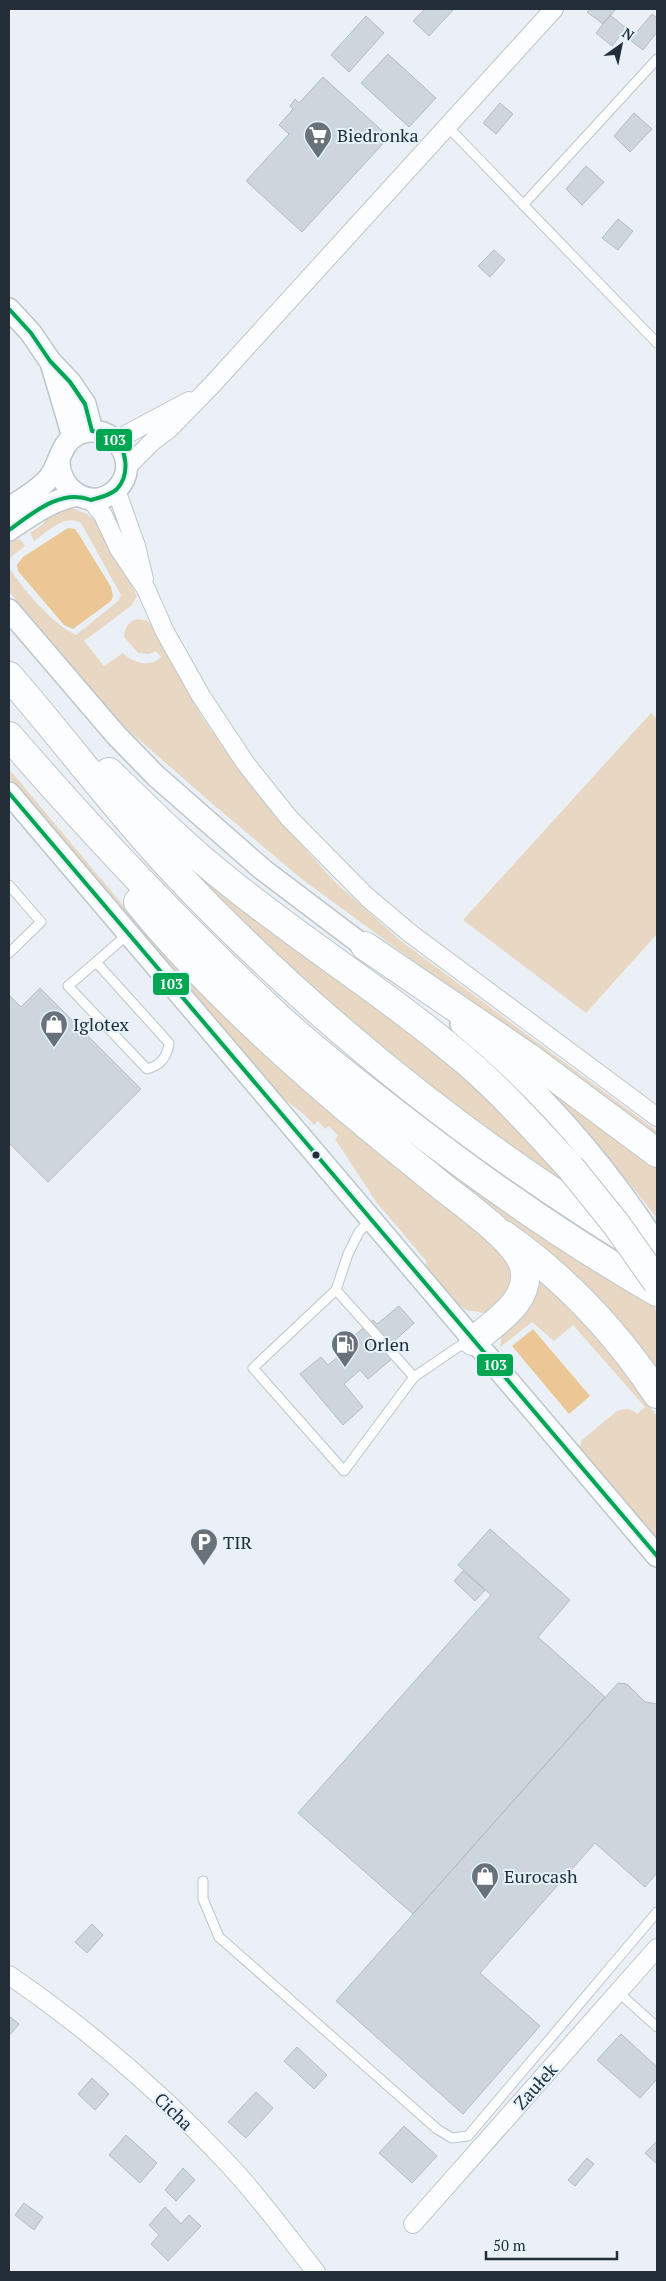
<svg xmlns="http://www.w3.org/2000/svg" width="666" height="2281" viewBox="0 0 666 2281" font-family="'PT Serif',serif">
<rect width="100%" height="100%" fill="#eaf0f6"/>
<path fill="#e8d8c3" d="M67 506 87 514 100 524 137 596 131 606 84 641 104 666 123 653C133 663 150 668 161 657L156 651 149 654 138 653 124 637C125 622 135 615 149 622L202 717 244 777 273 813 335 882 401 941 657 1131V1139L303 880 216 807 120 723 9 592V568C24 590 51 623 76 635L118 601 121 595 81 523C65 513 47 532 34 541L30 533 43 524 50 512Z
M20 539 25 546 11 557 9 564V542Z
M651 713 657 719V934L586 1013 463 920Z
M9 769 168 959 250 1041 491 1241 516 1274 499 1306 484 1313 466 1310 451 1298 424 1266 427 1262 377 1203 335 1139 338 1136 329 1126 325 1129 318 1121 314 1125 305 1115 280 1096 9 778Z
M174 853 441 1056 523 1132 567 1185C544 1170 520 1156 498 1139 382 1053 274 957 174 853Z
M334 1085 652 1303 657 1312V1375Z
M548 1087 657 1164V1218L589 1133Z
M537 1273 584 1317 657 1416V1541L579 1448 582 1440 617 1411C626 1408 630 1408 637 1414L645 1407 573 1325 554 1341 532 1322 500 1347 502 1333Z"/>
<path fill="#ebc796" d="M68 528 75 529 78 533 111 587 113 596 111 601 73 629 64 625 18 571 17 565 23 557Z
M533 1329 590 1396 569 1414 512 1346Z"/>
<path fill="#cdd6dd" stroke="#b4bcc3" d="M425 9H454L429 36 413 21Z
M590 9H616L603 24 587 12Z
M652 14 657 18V32L643 50 630 40Z
M610 15 626 28 612 46 596 33Z
M366 16 384 33 349 72 331 55Z
M388 54 436 98 409 127 361 83Z
M323 77 389 137 302 232 246 181 289 134 279 125 293 109 290 106 295 99 299 103Z
M500 103 513 114 496 134 483 123Z
M634 113 652 129 630 152 614 136Z
M586 166 604 182 582 205 566 189Z
M618 219 633 231 618 250 602 238Z
M494 250 505 260 490 277 478 266Z
M40 988 141 1089 48 1182 9 1143V995L21 1007Z
M399 1306 414 1323 392 1343 400 1352 368 1379 360 1370 344 1384 363 1407 343 1425 300 1374 321 1357 328 1365 344 1352 340 1347 373 1320 377 1324Z
M490 1529 570 1600 538 1637 605 1697 413 1914 298 1813 491 1595 458 1565Z
M463 1571 485 1590 475 1601 454 1581Z
M618 1683 627 1684 645 1702 657 1704V1873L645 1887 595 1843 480 1973 540 2026 463 2114 336 2001Z
M92 1924 103 1935 87 1953 75 1942Z
M9 2016 19 2024 9 2036Z
M621 2034 657 2067V2079L640 2098 597 2060Z
M297 2047 327 2075 314 2089 284 2061Z
M92 2078 109 2094 95 2110 78 2094Z
M256 2092 273 2108 246 2138 228 2122Z
M404 2126 437 2156 412 2183 379 2153Z
M126 2135 157 2163 140 2183 109 2155Z
M657 2141V2164L645 2153Z
M587 2158 594 2164 575 2186 568 2180Z
M183 2168 195 2180 176 2201 165 2190Z
M24 2203 43 2217 34 2230 15 2215Z
M165 2207 181 2224 189 2215 201 2226 168 2261 151 2244 159 2235 149 2225Z"/>
<g fill="none" stroke-linecap="round" stroke-linejoin="round">
<g stroke="#bdc5cd" stroke-width="11">
<path id="service" d="M448 127 657 343
M523 205 657 59
M9 885 41 922 9 953
M96 962 68 986 147 1069C161 1065 167 1057 169 1043L96 962 128 934
M371 1220 359 1232 348 1254 336 1290 253 1368 344 1471 414 1377 458 1347 470 1342
M336 1290 414 1377
M203 1881V1899L219 1937 437 2129 452 2138 468 2136 657 1912
M618 1992 657 2027"/>
</g>
<g stroke="#bdc5cd" stroke-width="20">
<path id="minor" d="M116 440 189 401
M126 468 153 441 169 429 211 386 554 9
M116 490 136 546 144 579
M91 500 103 515 119 549 146 589 165 632 201 696 246 764 289 818 367 897 411 934 657 1117
M9 1975C89 2030 164 2095 230 2166 261 2199 288 2237 316 2272
M413 2224 657 1948"/>
</g>
<g stroke="#bdc5cd" stroke-width="24">
<path id="tertiary" d="M9 309 31 333 50 361 70 382 85 404 92 431
M52 366 73 437
M9 508C22 500 39 490 49 478 60 464 60 443 78 434 112 419 144 463 116 490 91 513 57 489 59 459
M9 530C31 515 51 500 78 495
M9 610 116 735 156 776 262 869 377 956
M9 793 657 1556
M461 1024C538 1087 603 1161 657 1245"/>
</g>
<g stroke="#bdc5cd" stroke-width="30">
<path id="primary" d="M504 1235C565 1278 616 1332 657 1394"/>
</g>
<g stroke="#bdc5cd" stroke-width="30">
<path id="trunk" d="M9 676C64 739 114 807 171 868 314 1020 479 1151 657 1258
M9 736C93 833 182 928 277 1016 317 1053 361 1087 404 1120 485 1183 568 1241 657 1292
M109 772C146 808 183 845 223 877 302 942 389 995 467 1062 504 1094 537 1131 570 1167
M138 902C188 964 245 1019 305 1072 348 1111 394 1147 439 1184 461 1202 514 1238 523 1264 535 1299 495 1322 473 1341
M365 946 528 1057 657 1153"/>
</g>
<use href="#service" stroke="#fcfdfe" stroke-width="9"/>
<use href="#minor" stroke="#fcfdfe" stroke-width="18"/>
<use href="#tertiary" stroke="#fcfdfe" stroke-width="21"/>
<use href="#primary" stroke="#fcfdfe" stroke-width="28"/>
<use href="#trunk" stroke="#fcfdfe" stroke-width="28"/>
<g stroke="#bdc5cd" stroke-width="30" stroke-linecap="butt">
<path id="trunk-bridge" d="M570 1167 616 1224 657 1282"/>
</g>
<use href="#trunk-bridge" stroke="#fcfdfe" stroke-width="28"/>
<g stroke="#e5f1fb" stroke-width="8">
<path id="bus-1" d="M9 309 31 333 50 361 70 382 85 404 92 431C98 432 106 433 111 437 128 447 130 475 117 489 111 495 99 498 91 500 61 488 33 513 9 530
M9 793 657 1556"/>
</g>
<use href="#bus-1" stroke="#00a651" stroke-width="4"/>
</g>
<defs>
<g id="supermarket-pin" transform="scale(1.4375)"><path d="M0 17L-7.5 6A9.5 9.5 0 1 1 7.5 6Z" fill="#69727a" stroke="#e5f1fb"/><path d="M-6-5.5h2.5l.6 2H6L4.5 2H-2.5L-4.4-4H-6ZM-1.5 3.2a1.3 1.3 0 1 0 .1 0ZM3 3.2a1.3 1.3 0 1 0 .1 0Z" fill="#fff"/></g>
<g id="shop-pin" transform="scale(1.4375)"><path d="M0 17L-7.5 6A9.5 9.5 0 1 1 7.5 6Z" fill="#69727a" stroke="#e5f1fb"/><path d="M-5-2.5h2.3a2.7 3.5 0 0 1 5.4 0H5L5.5 6h-11ZM-1.5-2.5h3a1.5 2.3 0 0 0-3 0Z" fill="#fff"/></g>
<g id="fuel-pin" transform="scale(1.4375)"><path d="M0 17L-7.5 6A9.5 9.5 0 1 1 7.5 6Z" fill="#69727a" stroke="#e5f1fb"/><path d="M-5.5-6h7V0h2V4h1.3V-2.5L3-4.5l.8-.8L6-3V5H2.5V1h-1V6h-7ZM-4.2-4.7v3.2H.2V-4.7Z" fill="#fff"/></g>
<g id="parking-pin" transform="scale(1.4375)"><path d="M0 17L-7.5 6A9.5 9.5 0 1 1 7.5 6Z" fill="#69727a" stroke="#e5f1fb"/><path d="M-3.5-5.5H1a3.5 3.5 0 0 1 0 7H-1V5.5H-3.5ZM-1-3.4V-.6H.8a1.4 1.4 0 0 0 0-2.8Z" fill="#fff"/></g>
</defs>
<g fill-rule="evenodd">
<use href="#supermarket-pin" x="318" y="135"/>
<use href="#shop-pin" x="54" y="1024"/>
<use href="#fuel-pin" x="345" y="1344"/>
<use href="#parking-pin" x="204" y="1542"/>
<use href="#shop-pin" x="485" y="1876"/>
</g>
<circle fill="#232e38" stroke="#e5f1fb" stroke-width="2" cx="316" cy="1155" r="4.5"/>
<g text-anchor="middle" dominant-baseline="central" stroke-width="4" stroke-linejoin="round" paint-order="stroke">
<g font-size="18" fill="#232e38" stroke="#e5f1fb" text-anchor="start">
<text x="337" y="135">Biedronka</text>
<text x="73" y="1024">Iglotex</text>
<text x="364" y="1344">Orlen</text>
<text x="223" y="1542">TIR</text>
<text x="504" y="1876">Eurocash</text>
</g>
<g font-size="18" fill="#232e38" stroke="#e5f1fb">
<text transform="translate(535 2086) rotate(-48)">Zaułek</text>
<text transform="translate(174 2111) rotate(44)">Cicha</text>
</g>
</g>
<g stroke="#e5f1fb" stroke-width="2">
<rect x="95" y="428" width="38" height="24" rx="5" fill="#00a651"/>
<rect x="152" y="972" width="38" height="24" rx="5" fill="#00a651"/>
<rect x="476" y="1353" width="38" height="24" rx="5" fill="#00a651"/>
</g>
<g font-size="14" text-anchor="middle" font-weight="bold" fill="#fff">
<text x="114" y="445">103</text>
<text x="171" y="989">103</text>
<text x="495" y="1370">103</text>
</g>
<rect width="666" height="2281" fill="none" stroke="#232e38" stroke-width="20"/>
<g transform="translate(621 45) rotate(33)" stroke="#e5f1fb" stroke-width="4" paint-order="stroke">
<path d="M0-4L9 19L0 12L-9 19Z" fill="#232e38"/>
<text y="-8" font-size="14" font-weight="bold" text-anchor="middle" fill="#232e38">N</text>
</g>
<path d="M486 2251v8h131v-8" fill="none" stroke="#232e38" stroke-width="2.5"/>
<text x="493" y="2251" font-size="15" fill="#232e38" stroke="#e5f1fb" stroke-width="4" paint-order="stroke">50 m</text>
</svg>
